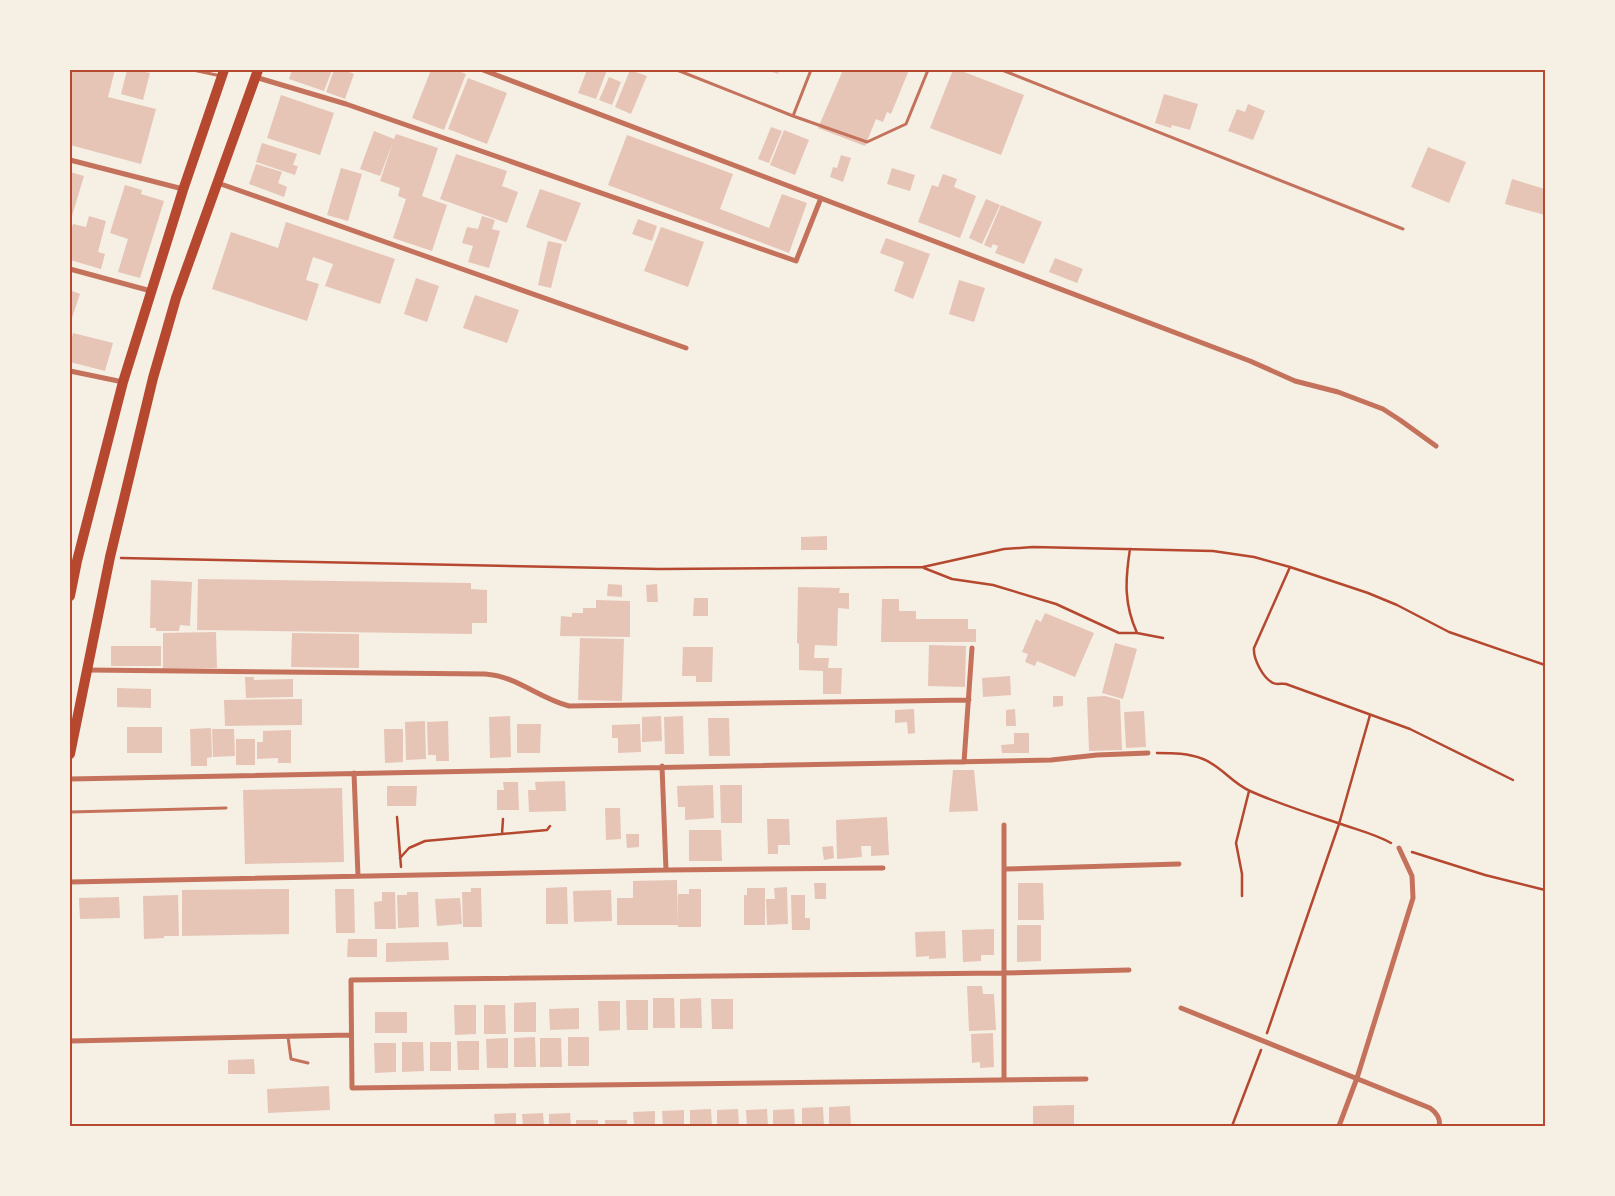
<svg xmlns="http://www.w3.org/2000/svg" width="1615" height="1196" viewBox="0 0 1615 1196" font-family="'Noto Sans',sans-serif">
<rect width="100%" height="100%" fill="#f6efe4"/>
<path fill="#e6c5b7" d="M70 70H115L108 97 156 109 141 164 70 145Z
M127 70H137L150 73 143 100 121 94Z
M292 70H332L324 91 289 79Z
M334 70H344L354 74 345 99 326 92Z
M431 70H456L466 74 444 130 412 118Z
M587 70H607L596 99 578 93Z
M630 70 647 76 631 114 615 107Z
M767 70H779L778 74Z
M843 70H909L891 114 887 112 883 122 876 119 865 146 818 128Z
M953 70H959L1024 95 1001 155 930 128Z
M609 77 621 82 612 105 599 100Z
M468 78 507 93 487 144 448 129Z
M1164 94 1198 104 1190 130 1172 125 1171 128 1155 123Z
M281 95 334 113 320 155 267 138Z
M1248 104 1265 111 1253 140 1228 131 1237 109 1245 112Z
M771 127 782 131 769 163 758 159Z
M784 130 809 140 795 175 770 165Z
M374 131 394 139 396 134 438 148 422 196 447 205 432 251 393 238 406 199 398 196 400 188 380 181 393 142 380 176 360 169Z
M627 135 733 174 720 209 769 228 782 194 807 203 789 253 608 185Z
M262 143 297 154 293 165 298 166 295 175 256 162Z
M1428 147 1466 162 1449 203 1411 187Z
M456 154 507 171 502 186 518 192 507 223 440 199Z
M841 155 851 158 843 182 830 177 833 167 837 168Z
M256 164 282 172 278 183 287 187 284 197 249 184Z
M341 168 362 174 348 221 327 215Z
M892 168 915 175 910 191 887 184Z
M70 172 84 176 72 216 70 215Z
M943 174 957 179 954 187 976 196 960 238 918 222 932 185 938 187Z
M1512 179 1545 189V215L1505 204Z
M125 185 142 190 141 194 164 201 140 278 118 272 128 239 110 233Z
M540 189 581 203 566 242 526 227Z
M986 199 1000 205 982 244 969 238Z
M1001 205 1042 222 1024 264 995 253 998 246 993 244 991 248 984 245Z
M89 216 106 221 98 252 105 254 101 269 70 260 71 255H70V234L73 224 86 227Z
M482 216 495 220 492 229 500 231 489 268 468 262 473 246 462 243 467 227 478 229Z
M638 219 657 226 652 241 632 234Z
M286 222 395 259 380 304 325 286 333 264 313 257 306 280 319 284 307 321 212 289 231 232 278 248Z
M661 227 704 242 688 287 644 271Z
M886 238 930 254 913 299 894 291 904 262 880 253Z
M548 241 562 244 551 288 538 285Z
M1055 258 1083 269 1077 283 1049 272Z
M416 278 439 286 427 322 404 314Z
M959 280 985 288 974 322 949 314Z
M70 290 80 294 70 324Z
M475 295 519 310 507 343 463 328Z
M73 333 113 343 105 371 70 362V344Z
M827 536V550H801V537Z
M198 579 471 583V589L487 590V623H472V634L197 630Z
M151 580 192 582 190 626 180 625 179 631H156V628H150Z
M608 584 622 585V597L607 596Z
M657 584 658 602H647L646 585Z
M798 587 840 588 839 593H849V609L838 608 837 646 815 645 814 658H829L828 668H842L841 694H823V671L799 670V644L797 643Z
M694 598H708V616H693Z
M882 599H899V611H916V619H968V629H976V642H881Z
M596 600 630 601V637L560 636 561 616 572 617V613H583V608H596Z
M1045 613 1094 633 1075 677 1037 661 1035 666 1025 662 1028 654 1022 652 1036 619 1041 622Z
M216 632 217 668 163 669V633Z
M292 633 359 634V668L291 667Z
M580 638 624 639 622 701 578 700Z
M1115 643 1137 649 1123 699 1102 693Z
M929 645 966 646 965 687 928 686Z
M111 646H161V666H111Z
M683 647H713L712 682H696V676H682Z
M1010 676 1011 695 983 697 982 678Z
M245 677H254V680L293 679V697L246 698Z
M117 688 151 689V708L117 707Z
M1053 696H1063V706L1053 707Z
M1105 696 1120 700 1122 750 1089 751 1087 697Z
M302 699V725L225 726 224 700Z
M914 709 915 733 908 734 907 722 895 723V710Z
M1015 709 1016 726H1006V710Z
M1144 711 1146 747 1126 748 1124 712Z
M510 716 511 757 490 758 489 717Z
M661 716 662 741 642 742V717Z
M683 716 684 754H665L664 717Z
M708 718H729L730 756H709Z
M425 721 426 759 406 760 405 722Z
M448 721 449 761H436V755H428L427 722Z
M517 724H541L540 753H517Z
M640 724 641 752 618 753V738H612V725Z
M127 727H162V753H127Z
M211 728 212 757 207 758V766H191L190 729Z
M212 729H234L235 756 213 757Z
M384 729H403V762L385 763Z
M291 730V763H278V758L257 759V742H263V731Z
M1014 733H1029V753H1002L1001 745 1014 744Z
M236 739H255V765H236Z
M953 770H974L978 811 949 812Z
M565 781 566 811 529 812 528 790H536L535 782Z
M503 782H518L519 810H497V790H504Z
M713 785 714 818 685 820V807H678L677 786Z
M720 785H742V823H721Z
M387 786H417L416 806H387Z
M342 788 344 862 245 864 243 790Z
M605 808H620L621 839 606 840Z
M887 817 889 855 871 856V846H861L862 857 837 859 836 820Z
M767 819H789L790 845H778V854H768Z
M689 830H721L722 861H689Z
M626 834H639V847L627 848Z
M833 846 834 858 824 860 822 847Z
M677 880 678 925H617V898H633V881Z
M814 883H826V899H815Z
M1018 883H1043L1044 920H1018Z
M567 887 568 924H546V888Z
M787 887 788 924 767 925 766 899H775L774 888Z
M471 888H481L482 927H463L462 892H471Z
M747 888H765V925H744V895H747Z
M289 889V934L182 936V890Z
M335 889H354L355 933H336Z
M689 889H701V927H678V894H689Z
M611 890 612 921 574 922 573 891Z
M382 892H395L396 929H375L374 902 382 901Z
M407 892H418L419 927 398 928 397 895H407Z
M178 895 179 936H164V938L144 939 143 896Z
M791 895H805V918H810V930H792Z
M119 897 120 918 80 919 79 898Z
M460 898 462 924 437 926 435 899Z
M1017 925H1041V961L1017 962Z
M994 929V955H981V961L963 962 962 930Z
M945 931 946 958 929 959V956L916 957 915 932Z
M348 939H377V957H347Z
M448 942 449 960 386 962V943Z
M967 986H982L983 994H994L996 1030 969 1031Z
M653 998H674L675 1028H653Z
M701 998 702 1028H680V999Z
M711 999H733V1029H712Z
M626 1000H648V1030H627Z
M598 1001H620V1030L599 1031Z
M536 1002V1032H514V1003Z
M454 1005H476V1034L455 1035Z
M484 1005H505L506 1034H484Z
M579 1008V1029L550 1030 549 1009Z
M375 1012H407V1033H375Z
M993 1033 994 1067 980 1068V1062L972 1063 971 1034Z
M535 1037 536 1067H514V1038Z
M568 1037H589V1066H568Z
M508 1038V1068H487L486 1039Z
M540 1038H561L562 1067H540Z
M457 1041H479V1070H458Z
M402 1042H423L424 1071 402 1072Z
M430 1042H451V1071H430Z
M374 1043H396V1072L375 1073Z
M254 1059 255 1074H228V1060Z
M329 1086 330 1110 268 1113 267 1089Z
M1074 1105V1126H1033V1106Z
M850 1106 851 1126H829V1107Z
M823 1107 824 1126H802V1108Z
M711 1109 712 1126H690V1110Z
M738 1109 739 1126H717V1110Z
M767 1109 768 1126H747L746 1110Z
M794 1109 795 1126H773V1110Z
M684 1110V1126H663L662 1111Z
M655 1111V1126H634L633 1112Z
M516 1113V1126H495L494 1114Z
M543 1113 544 1126H523L522 1114Z
M570 1113 571 1126H549V1114Z
M576 1120H598V1126H576Z
M605 1120H627V1126H605Z"/>
<g fill="none" stroke-linecap="round" stroke-linejoin="round">
<path stroke="#b5482f" stroke-width="2.5" d="M1130 549C1125 581 1124 604 1137 633
M121 558 660 569 923 567 1004 549 1033 547 1213 551 1254 557 1290 567 1368 593 1397 605 1449 632 1545 665
M1290 567 1254 648C1253 659 1263 678 1273 683 1277 685 1281 683 1286 684L1410 729 1513 780
M924 568 952 579 993 585 1056 604 1119 633H1137L1163 638
M1157 753C1173 753 1188 753 1203 759 1221 766 1232 783 1250 791 1279 804 1311 814 1341 824 1358 830 1375 834 1391 843
M397 817 401 867
M502 834 503 819
M1412 852 1485 875 1545 890
M400 858 409 848 425 841 547 830 550 826
M1242 896V874L1236 843 1249 791
M1267 1033 1339 824 1370 715
M1232 1126 1261 1050"/>
<path stroke="#c5725c" stroke-width="3" d="M193 70 221 76
M677 70 793 116 867 142 906 124 928 70
M1002 70 1403 229
M793 116 811 70
M70 812 226 808
M288 1037 291 1059 308 1063"/>
<path stroke="#c5725c" stroke-width="5" d="M483 70 1250 361 1295 381 1338 392 1383 409 1400 420 1436 446
M255 77 346 104 796 261 821 198
M70 160 183 189
M218 183 686 348
M70 269 151 291
M70 371 123 382
M87 670 485 674C517 676 538 698 569 706L969 700
M964 762 972 648
M662 766 666 870
M354 773 358 876
M70 779 1051 760 1097 755 1148 753
M1004 825V1079
M1005 869 1179 864
M70 882 666 870 883 868
M1181 1008 1430 1108C1436 1112 1441 1119 1439 1126
M70 1041 351 1035
M1086 1079 352 1088 351 980 1003 973 1129 970
M1339 1126 1357 1078 1413 898 1412 876 1399 848"/>
<path stroke="#b5482f" stroke-width="10" d="M70 596 77 561 123 382 183 190 224 70
M70 754 110 557 153 378 176 298 258 70"/>
</g>
<rect width="1615" height="1196" fill="none" stroke="#f6efe4" stroke-width="142"/>
<rect x="71" y="71" width="1473" height="1054" fill="none" stroke="#b5482f" stroke-width="2"/>
</svg>
